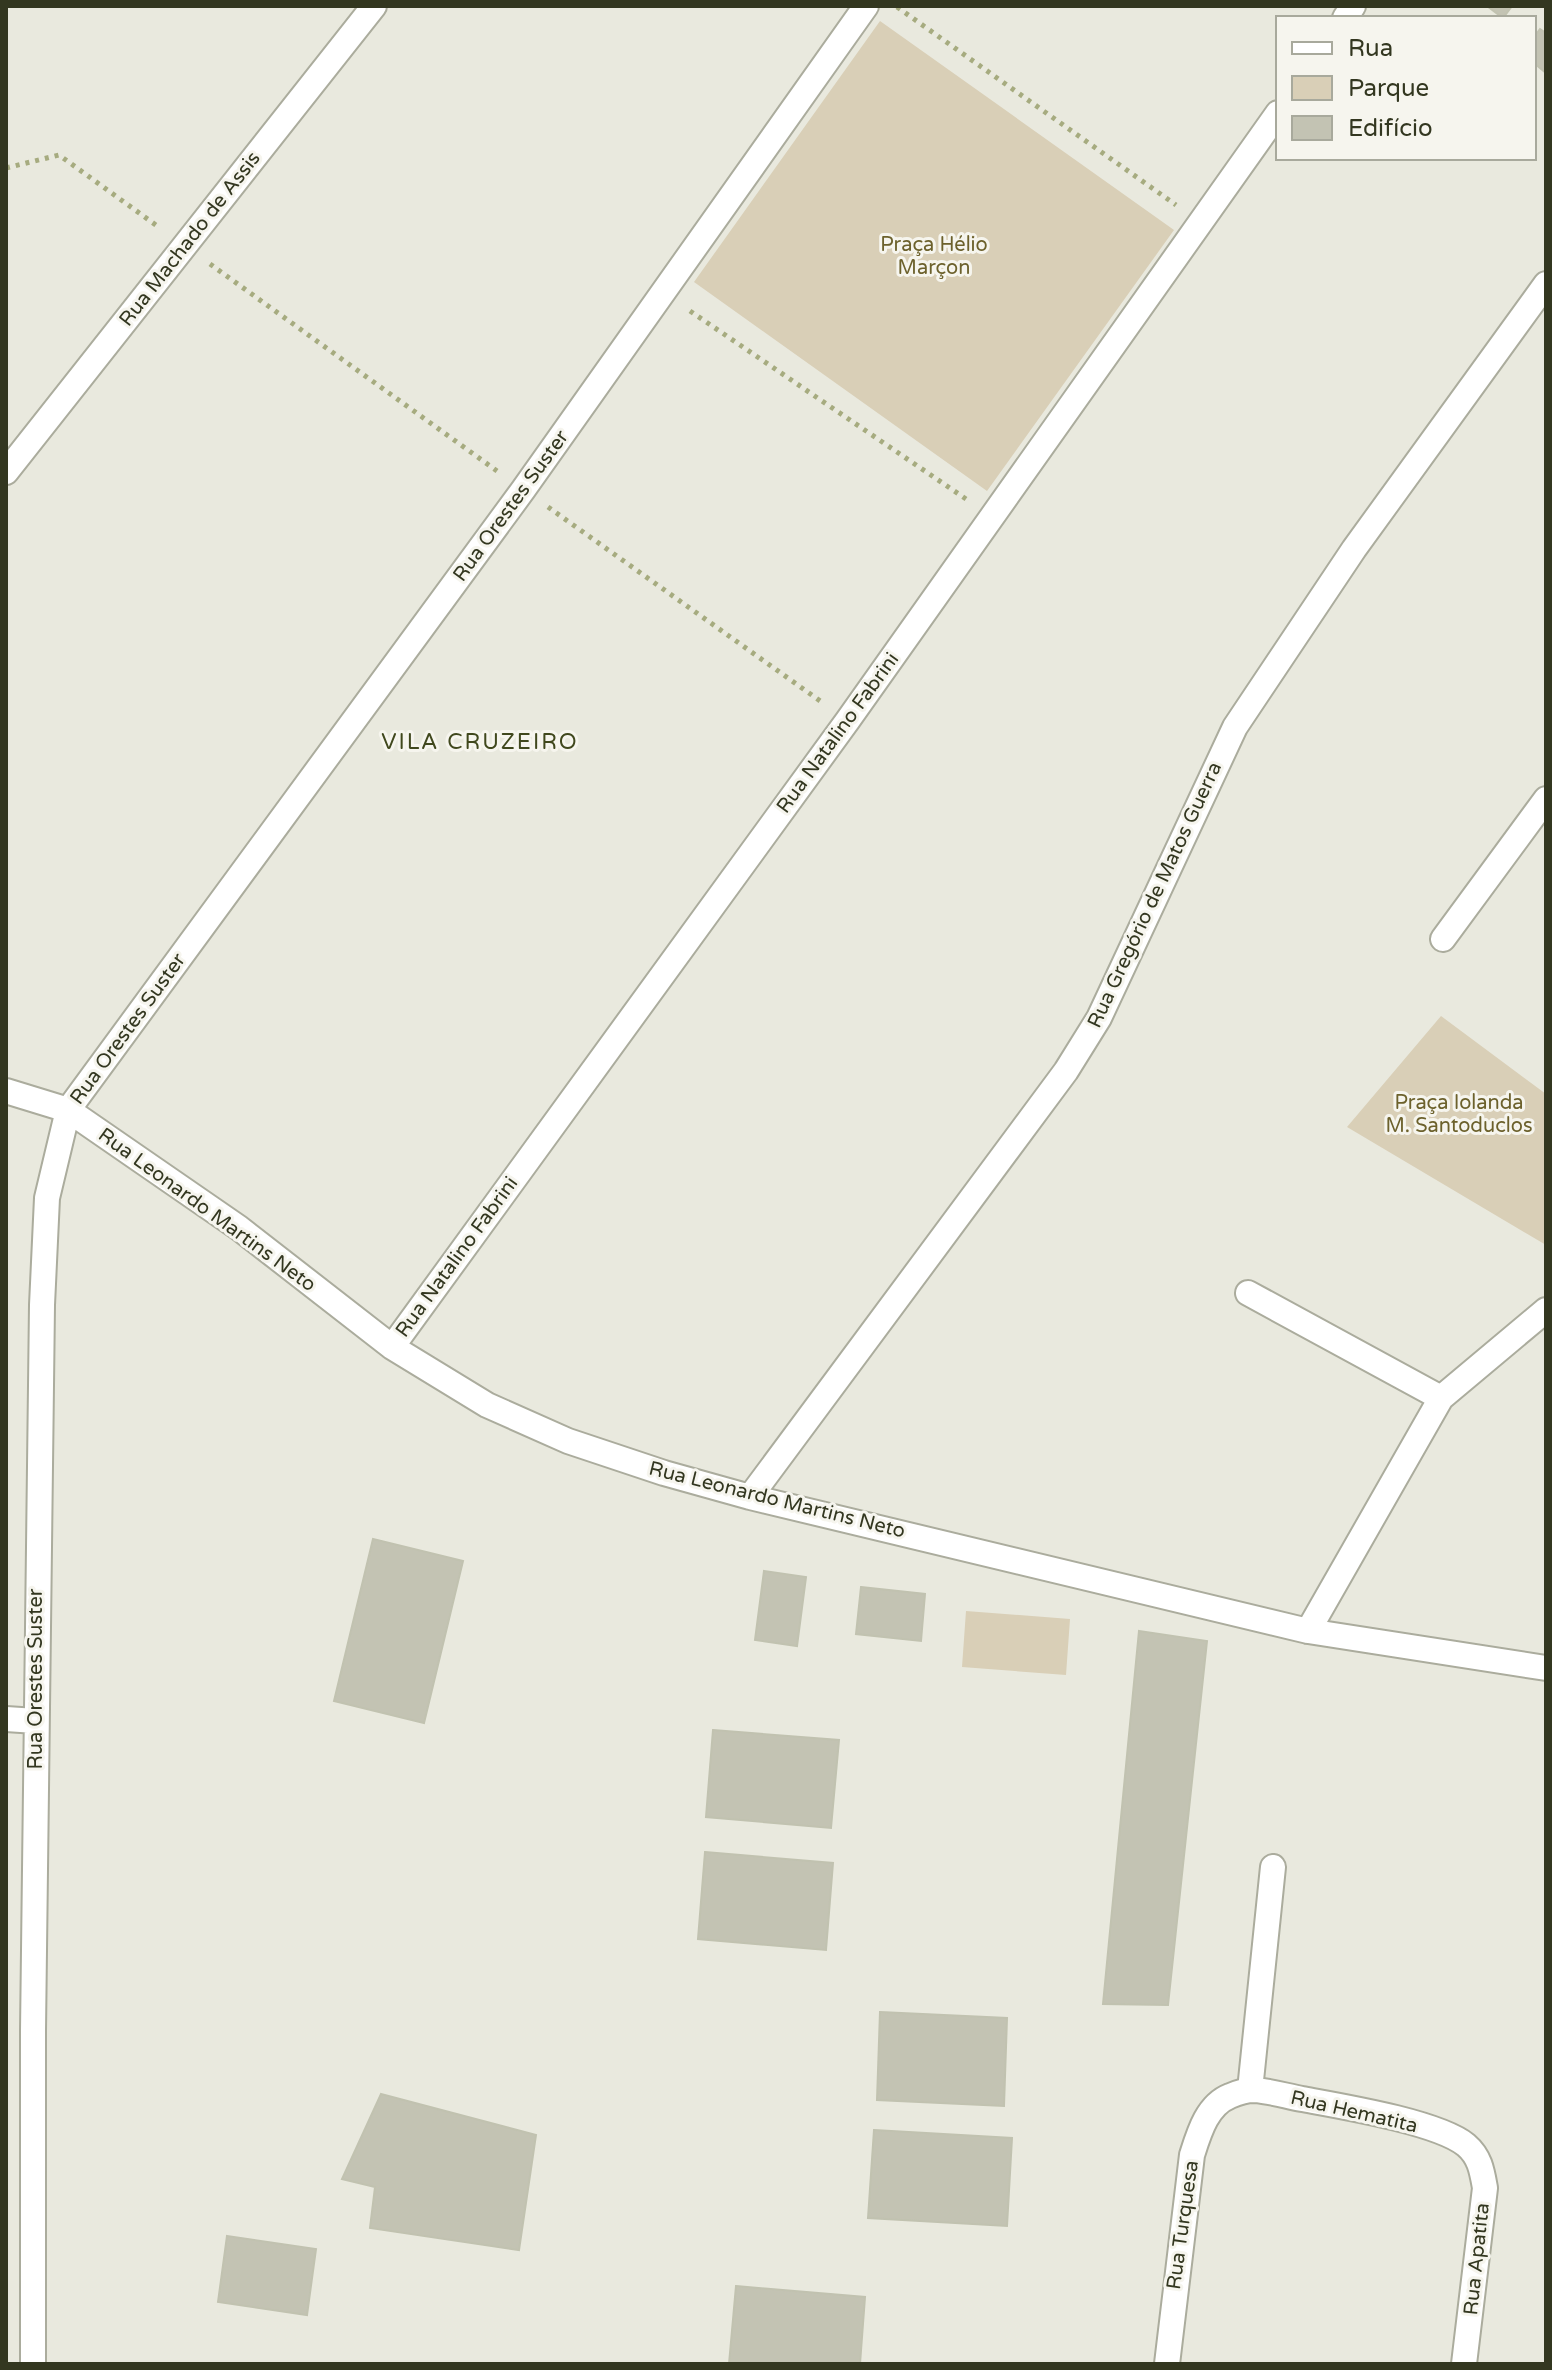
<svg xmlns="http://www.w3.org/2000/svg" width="1552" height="2370" viewBox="0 0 1552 2370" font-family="'Varela Round',sans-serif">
<rect width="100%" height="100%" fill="#e9e9de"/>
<path fill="#d9cfb7" d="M880 21 1174 230 987 491 694 282Z
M1441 1016 1546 1094V1245L1347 1127Z
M966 1611 1070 1619 1066 1675 962 1667Z"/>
<path fill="#c3c3b3" stroke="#c1c2b0" stroke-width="2" d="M1487 6H1512L1503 18Z
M1540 29 1546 33V73L1534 63V37Z
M373 1539 463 1561 424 1723 334 1701Z
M764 1571 806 1577 797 1646 755 1640Z
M861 1587 925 1594 921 1641 856 1634Z
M1139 1631 1207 1641 1168 2005 1103 2004Z
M713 1730 839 1740 831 1828 706 1817Z
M705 1852 833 1863 826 1950 698 1939Z
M880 2012 1007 2018 1004 2106 877 2100Z
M381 2094 536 2135 519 2250 370 2228 375 2187 342 2179Z
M874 2130 1012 2138 1007 2226 868 2218Z
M227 2236 316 2249 307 2315 218 2302Z
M736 2286 865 2297 860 2364H729Z"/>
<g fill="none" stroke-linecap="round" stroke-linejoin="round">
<g stroke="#abac9d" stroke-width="28">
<path id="minor" d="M1345 18 1353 6
M6 472 374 6
M1443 939 1546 799
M6 1091 68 1110 239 1228 392 1347 487 1405 568 1441 664 1473 750 1497 1308 1631 1546 1668
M1248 1293 1441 1398
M392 1347 848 720 1278 113
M750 1497 1066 1071 1099 1018 1235 727 1354 549 1546 284
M1308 1631 1441 1398 1546 1310
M6 1719 36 1721
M1250 2090 1273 1867
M33 2364V2031L42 1305 47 1198 68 1110 523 490 866 6
M1167 2364 1192 2155C1199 2133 1207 2105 1230 2096 1237 2093 1246 2090 1254 2090 1270 2091 1286 2096 1302 2099 1340 2106 1438 2122 1466 2145 1480 2157 1482 2171 1485 2188L1464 2364"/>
</g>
<path stroke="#a6ab7f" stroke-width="5" stroke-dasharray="4 6" stroke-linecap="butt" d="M897 7 1176 205
M6 168 59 155 160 228
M210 264 497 471
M690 311 966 499
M548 507 823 703"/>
<use href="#minor" stroke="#fff" stroke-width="24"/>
</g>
<g text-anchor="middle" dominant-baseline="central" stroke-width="6" stroke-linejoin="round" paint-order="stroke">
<g font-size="20" fill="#333720" stroke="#f6f5ee">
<text transform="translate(190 239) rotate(-52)">Rua Machado de Assis</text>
<text transform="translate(511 506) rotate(-54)">Rua Orestes Suster</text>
<text transform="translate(838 733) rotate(-54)">Rua Natalino Fabrini</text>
<text transform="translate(1155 895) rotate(-65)">Rua Gregório de Matos Guerra</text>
<text transform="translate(128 1029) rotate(-54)">Rua Orestes Suster</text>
<text transform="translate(207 1210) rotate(36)">Rua Leonardo Martins Neto</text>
<text transform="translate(457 1257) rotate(-54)">Rua Natalino Fabrini</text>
<text transform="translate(777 1500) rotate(14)">Rua Leonardo Martins Neto</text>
<text transform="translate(36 1679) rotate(-90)">Rua Orestes Suster</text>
<text transform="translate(1354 2112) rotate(13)">Rua Hematita</text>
<text transform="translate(1183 2225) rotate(-82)">Rua Turquesa</text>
<text transform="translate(1477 2259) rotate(-84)">Rua Apatita</text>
</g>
<g font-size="20" fill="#6c612c" stroke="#f6f5ee">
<text x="934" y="245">Praça Hélio<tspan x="934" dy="23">Marçon</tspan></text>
<text x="1459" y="1103">Praça Iolanda<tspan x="1459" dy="23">M. Santoduclos</tspan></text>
</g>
<g font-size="22" letter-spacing="2" fill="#40481d" stroke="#f6f5ee">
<text x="480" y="742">VILA CRUZEIRO</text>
</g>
</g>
<rect width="1552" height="2370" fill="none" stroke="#333720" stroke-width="16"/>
<rect x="1276" y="16" width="260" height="144" fill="#f6f5ee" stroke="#a8a99c" stroke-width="2"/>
<rect x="1292" y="42" width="40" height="12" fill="#ffffff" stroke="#a8a99c" stroke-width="2"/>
<text x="1348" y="56" font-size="24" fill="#333720">Rua</text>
<rect x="1292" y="76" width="40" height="24" fill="#d9cfb7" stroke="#a8a99c" stroke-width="2"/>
<text x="1348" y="96" font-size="24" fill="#333720">Parque</text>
<rect x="1292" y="116" width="40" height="24" fill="#c3c3b3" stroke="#a8a99c" stroke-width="2"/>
<text x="1348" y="136" font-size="24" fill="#333720">Edifício</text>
</svg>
